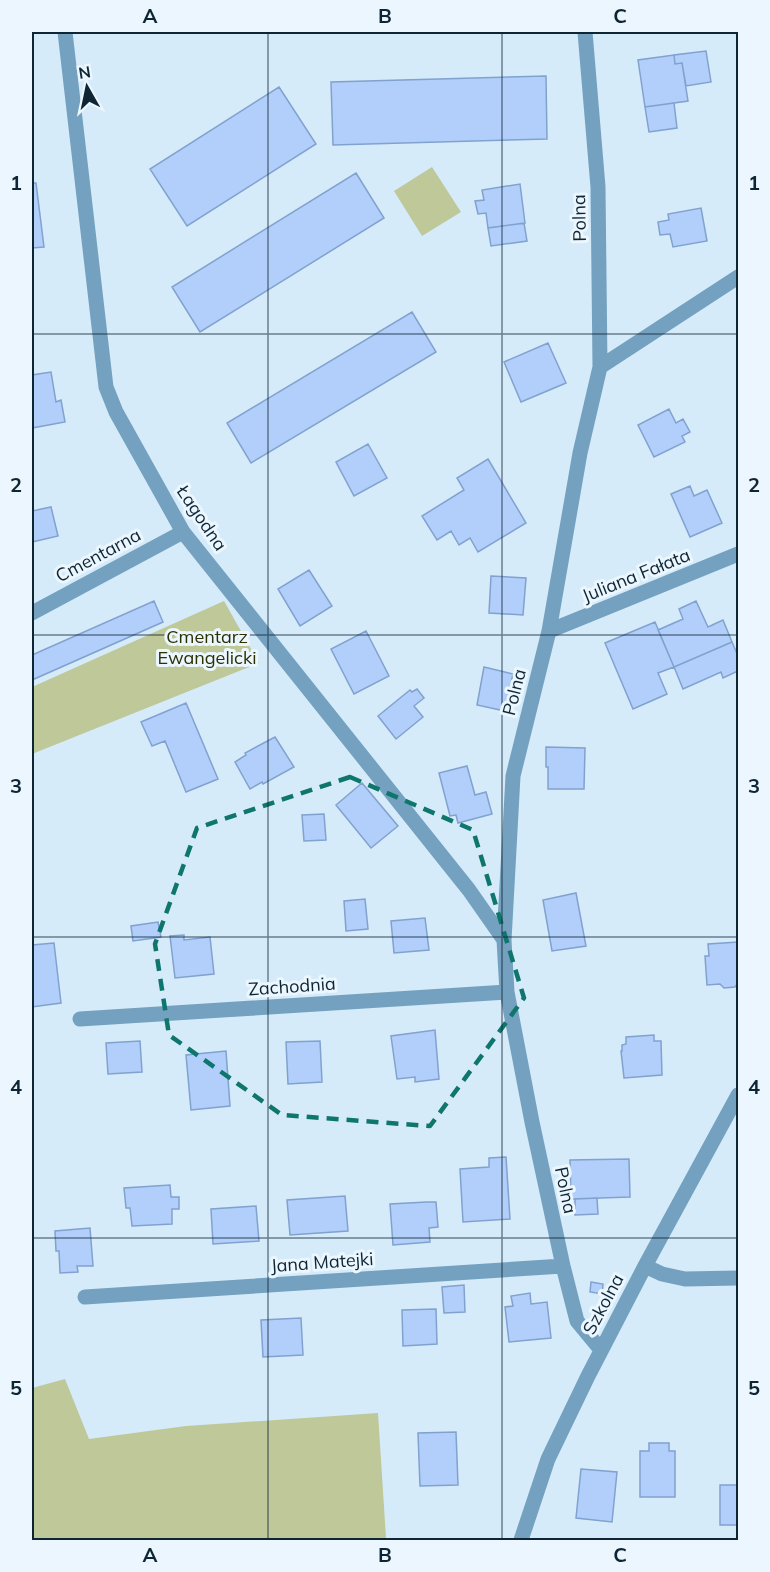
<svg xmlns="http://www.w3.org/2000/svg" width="770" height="1572" viewBox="0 0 770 1572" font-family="Mulish,sans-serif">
<rect width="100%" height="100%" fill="#d5ebfa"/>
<path fill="#bec899" d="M432 167 461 212 422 236 394 191Z
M224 601 259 663 32 754V687Z
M65 1379 89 1439 186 1426 378 1413 386 1538 367 1540H32V1388Z"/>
<path fill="#b1cffa" stroke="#81a1cf" stroke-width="1.5" d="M706 51 711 82 686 86 682 63 675 64 674 55Z
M674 55 675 64 682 63 688 101 645 107 638 60Z
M546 76 547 139 333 145 331 82Z
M279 87 316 144 187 226 150 169Z
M674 103 677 128 649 132 645 107Z
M356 173 384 218 200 332 172 287Z
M32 183H36L44 247 32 248Z
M520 184 525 223 488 228 486 213 478 214 475 201 484 200 482 190Z
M701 208 707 241 673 247 670 234 660 235 658 222 669 220 668 214Z
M524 223 527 241 491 246 488 228Z
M412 312 436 352 251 463 227 423Z
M548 343 566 383 521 402 504 362Z
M51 372 56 402 61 400 65 422 32 428V375Z
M669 409 676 423 683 419 690 432 682 436 685 442 654 457 638 425Z
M368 444 387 478 354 496 336 462Z
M488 459 526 523 478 552 470 538 459 545 451 531 437 540 422 516 464 490 457 478Z
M690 486 694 496 707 490 722 523 690 537 671 494Z
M51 507 58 536 32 542V511Z
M309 570 332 606 300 626 278 589Z
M491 576 526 578 523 615 489 613Z
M154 601 163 622 32 680V655Z
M696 601 708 627 723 620 732 642 674 667 658 630 683 619 679 609Z
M655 622 674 667 658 673 667 694 633 709 605 643Z
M366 631 389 676 354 694 331 649Z
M732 642 738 656V671L723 678 721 672 683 689 674 667Z
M484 667 513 674 505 711 477 705Z
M417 689 424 698 414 706 423 717 396 739 378 716 410 690 412 692Z
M186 703 218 779 186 792 165 741 152 746 141 722Z
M275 737 294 767 263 784 262 782 250 789 235 762 246 755 245 753Z
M546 747 585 748 584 789H548V767H546Z
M467 766 475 795 486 792 492 814 458 823 456 815 450 816 439 773Z
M362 783 398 826 371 848 336 805Z
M324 814 326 840 304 841 302 815Z
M576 893 586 946 552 951 543 900Z
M365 899 368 929 346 931 344 901Z
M425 918 429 950 394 953 391 921Z
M158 922 161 937 133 941 131 926Z
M184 935V940L210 937 214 974 175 978 170 936Z
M738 942V983L735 987 724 988 720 984 707 985 705 956H709L708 944Z
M54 943 61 1003 32 1007V945Z
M435 1030 439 1079 415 1082V1077L397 1079 391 1036Z
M654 1035V1041H661L662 1075 624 1078 621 1051H622V1045L626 1044V1037Z
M140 1041 142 1072 108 1074 106 1043Z
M320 1041 322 1082 288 1084 286 1042Z
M226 1051 230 1106 191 1110 186 1055Z
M506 1157 510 1219 463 1222 460 1169 489 1167V1158Z
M629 1159 630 1197 571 1199 570 1160Z
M170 1185 171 1197H179V1209H172V1224L132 1226 130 1208H126L124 1188Z
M345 1196 348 1231 290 1235 287 1200Z
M597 1198 598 1214 575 1215V1199Z
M427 1202H436L438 1227 429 1228 430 1242 393 1245 390 1204Z
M256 1206 259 1241 213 1244 211 1209Z
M90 1228 93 1266H77L78 1272 60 1273 59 1251H56L55 1231Z
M591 1282 603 1284 602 1294 590 1292Z
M464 1285 465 1312 444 1313 442 1287Z
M530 1293 531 1304 547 1302 551 1338 509 1342 505 1307 513 1306 511 1296Z
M436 1309 437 1344 403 1346 402 1310Z
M301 1318 303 1355 263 1357 261 1320Z
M456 1432 458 1485 420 1486 418 1433Z
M649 1443H669V1451H675V1497H640V1451H649Z
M581 1469 617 1472 612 1522 576 1518Z
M720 1485H738V1525H720Z"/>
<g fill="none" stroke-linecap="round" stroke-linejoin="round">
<path stroke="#74a1bf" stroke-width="15" d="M65 32 106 387 116 412 183 532 469 890 504 940
M585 32 598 187 600 367 580 453 549 631 513 776 504 940 507 992 532 1122 563 1266 577 1321 601 1350
M600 367 738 277
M32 613 183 532
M549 631 738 554
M80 1019 507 992
M645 1266 662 1274 685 1279 738 1278
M85 1297 563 1266
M521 1540 548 1459 588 1376 645 1266 738 1095"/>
</g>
<path fill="none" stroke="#0f766e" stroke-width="4.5" stroke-dasharray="12 8" stroke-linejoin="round" d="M350 777 473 830 524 998 430 1126 282 1115 169 1035 155 944 197 828Z"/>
<path fill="none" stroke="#0e2533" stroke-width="1.5" stroke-opacity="0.55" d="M268 32V1540M502 32V1540M32 334H738M32 635H738M32 937H738M32 1238H738"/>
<g text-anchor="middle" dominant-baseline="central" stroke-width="6" stroke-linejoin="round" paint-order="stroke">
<g font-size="18" fill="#0e2533" stroke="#ebf6fe">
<text transform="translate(579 218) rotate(-91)">Polna</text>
<text transform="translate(202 518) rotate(56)">Łagodna</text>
<text transform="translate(98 555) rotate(-28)">Cmentarna</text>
<text transform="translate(636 575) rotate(-22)">Juliana Fałata</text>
<text transform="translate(514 692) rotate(-76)">Polna</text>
<text transform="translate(292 986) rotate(-4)">Zachodnia</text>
<text transform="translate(566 1190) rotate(78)">Polna</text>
<text transform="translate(322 1262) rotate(-4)">Jana Matejki</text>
<text transform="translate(603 1304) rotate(-62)">Szkolna</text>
</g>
<g font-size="18" fill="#2a3000" stroke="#ebf6fe">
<text x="207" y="636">Cmentarz<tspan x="207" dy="21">Ewangelicki</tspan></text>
</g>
</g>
<rect width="770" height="1572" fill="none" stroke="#ebf6fe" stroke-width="66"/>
<g transform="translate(87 87) rotate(351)" stroke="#ebf6fe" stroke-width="4.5" paint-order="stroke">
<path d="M0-4.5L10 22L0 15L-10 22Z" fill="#0e2533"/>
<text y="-9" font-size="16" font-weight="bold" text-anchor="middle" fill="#0e2533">N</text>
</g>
<rect x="33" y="33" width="704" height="1506" fill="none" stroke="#0e2533" stroke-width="2"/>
<g font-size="20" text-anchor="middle" font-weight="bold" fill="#0e2533">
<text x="150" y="23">A</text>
<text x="385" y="23">B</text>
<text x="620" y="23">C</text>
<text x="16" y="190">1</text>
<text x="754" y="190">1</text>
<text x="16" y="492">2</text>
<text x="754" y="492">2</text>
<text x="16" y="793">3</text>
<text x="754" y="793">3</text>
<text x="16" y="1094">4</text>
<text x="754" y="1094">4</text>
<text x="16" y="1395">5</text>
<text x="754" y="1395">5</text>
<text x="150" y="1562">A</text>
<text x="385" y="1562">B</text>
<text x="620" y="1562">C</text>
</g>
</svg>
